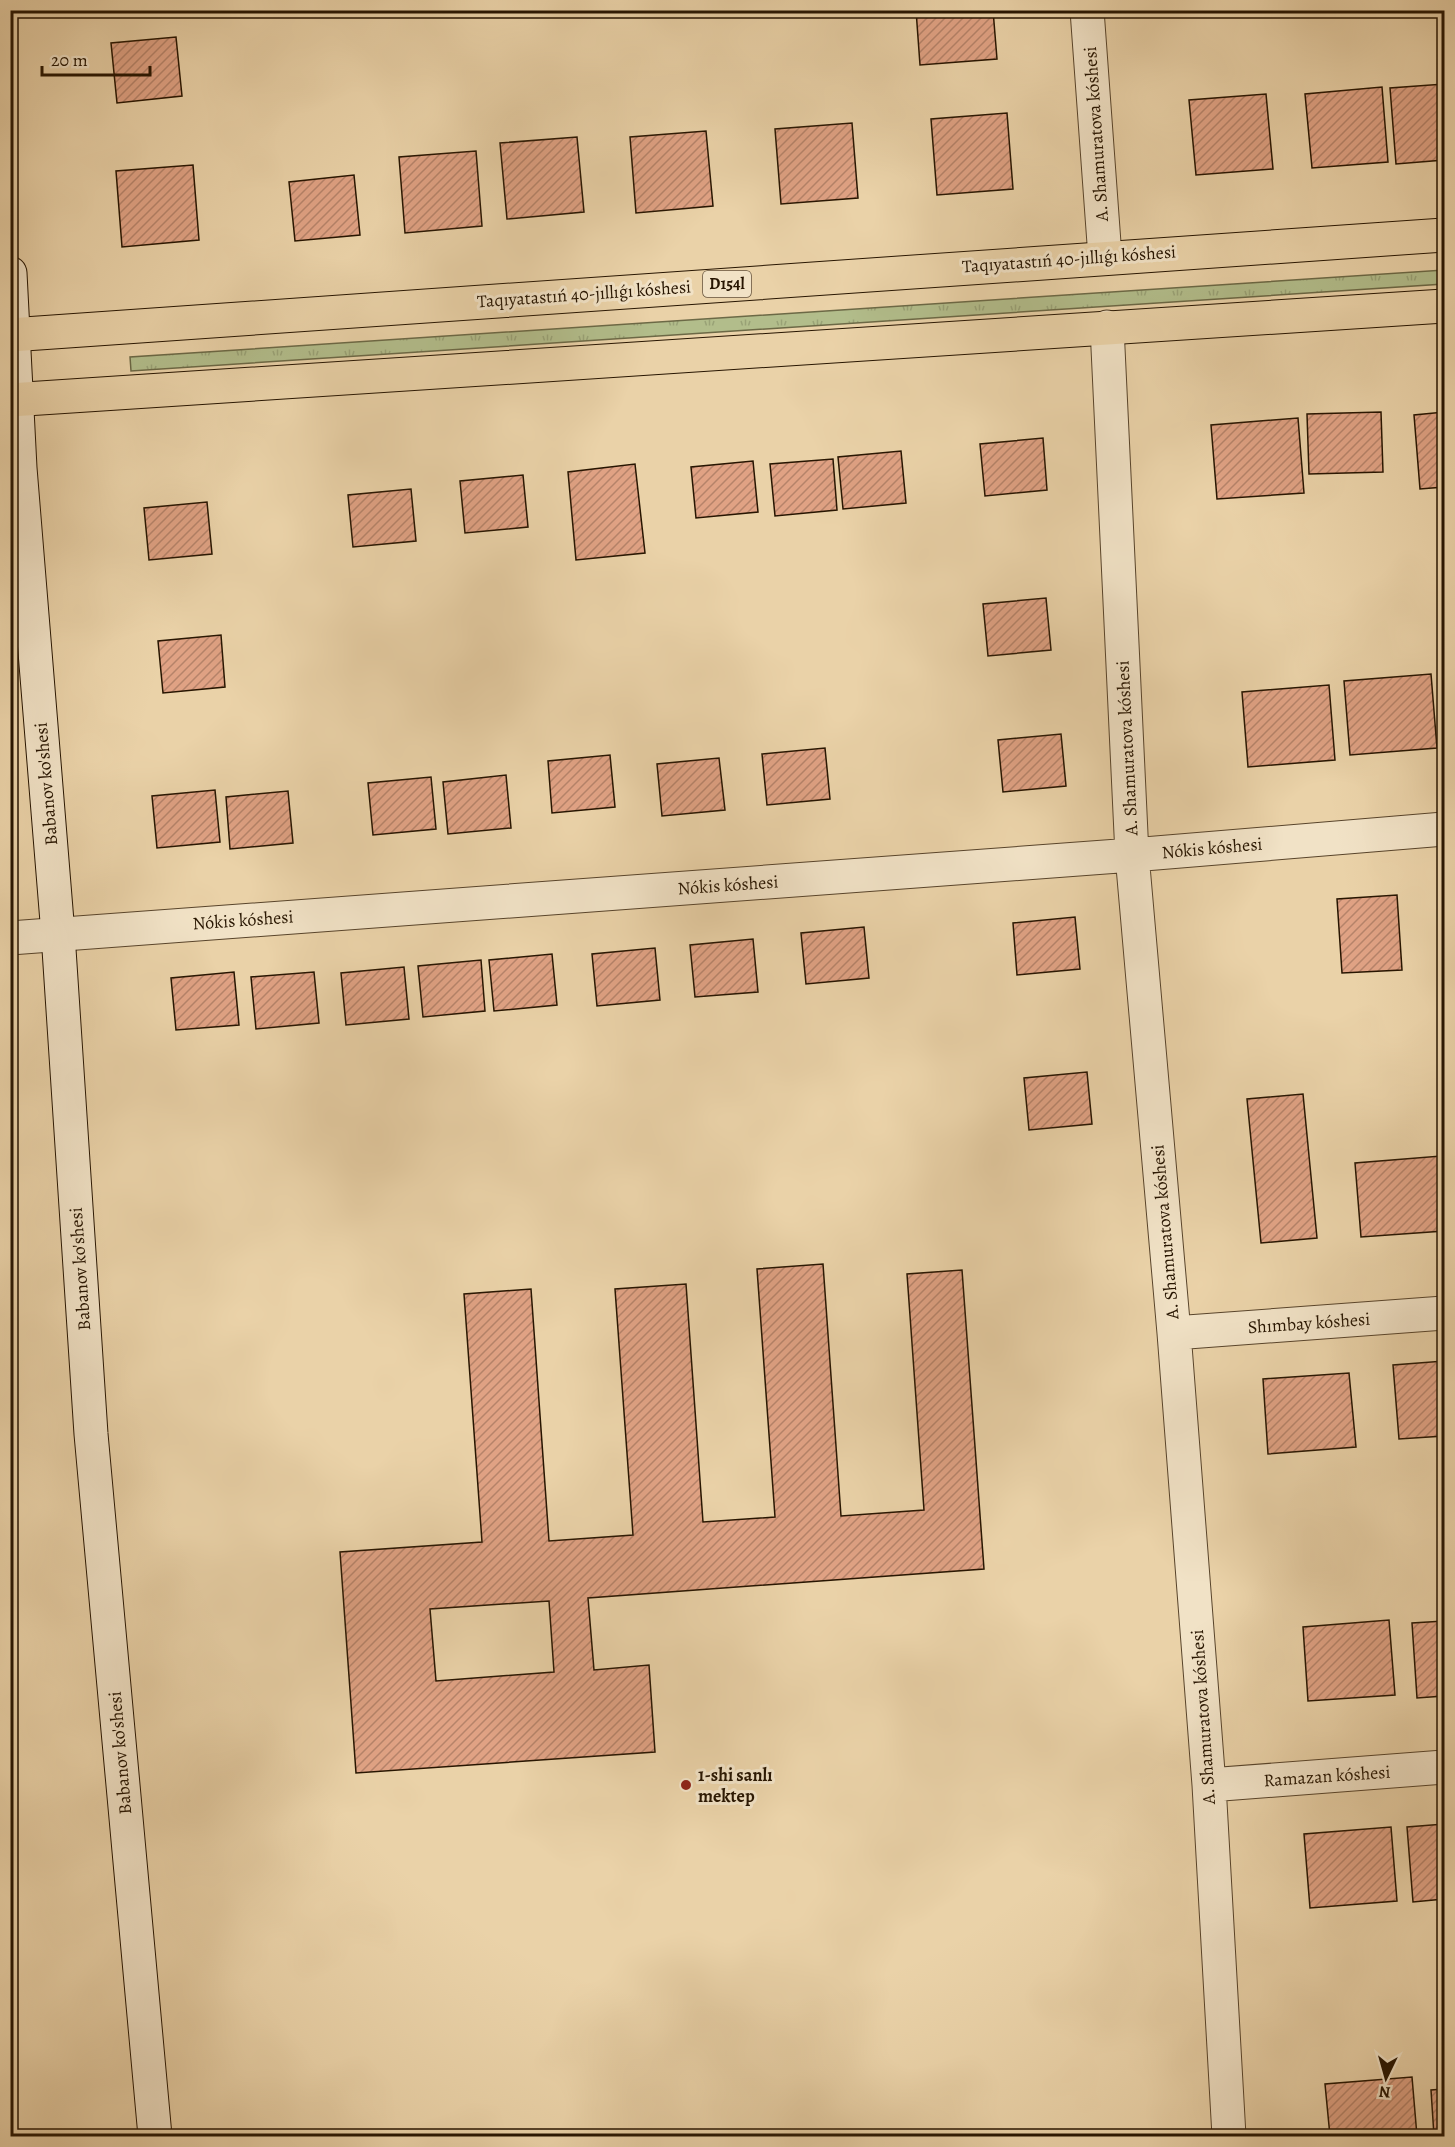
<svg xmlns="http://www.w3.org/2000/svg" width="1455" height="2147" viewBox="0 0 1455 2147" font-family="Alegreya,serif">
<defs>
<pattern id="grass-tufts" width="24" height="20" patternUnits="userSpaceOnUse" patternTransform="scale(1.5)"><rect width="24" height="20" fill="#b2bd8b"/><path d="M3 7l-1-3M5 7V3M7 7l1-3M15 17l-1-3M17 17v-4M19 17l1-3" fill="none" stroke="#99a276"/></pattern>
<pattern id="building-hatch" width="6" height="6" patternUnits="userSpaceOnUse" patternTransform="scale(1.5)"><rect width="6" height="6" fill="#e0a284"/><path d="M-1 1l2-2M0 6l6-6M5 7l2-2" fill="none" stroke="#b6836a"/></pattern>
</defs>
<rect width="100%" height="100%" fill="#ead2a8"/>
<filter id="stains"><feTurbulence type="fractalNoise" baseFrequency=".00333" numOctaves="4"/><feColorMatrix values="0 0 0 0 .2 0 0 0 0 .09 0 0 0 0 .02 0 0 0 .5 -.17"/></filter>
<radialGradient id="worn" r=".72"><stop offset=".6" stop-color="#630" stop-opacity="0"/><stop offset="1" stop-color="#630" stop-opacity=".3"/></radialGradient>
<path fill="url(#grass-tufts)" stroke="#6c6946" stroke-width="1.5" d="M1444 270V284L131 371 130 357Z"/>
<path fill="url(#building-hatch)" stroke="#271501" stroke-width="1.5" fill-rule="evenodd" d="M916 10H993L997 59 920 65Z
M176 37 182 96 117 103 111 43Z
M1444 84V160L1396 164 1390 88Z
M1382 87 1388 162 1312 168 1305 94Z
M1266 94 1273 169 1196 175 1189 100Z
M1007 113 1013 189 937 195 931 119Z
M852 123 858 198 781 204 775 129Z
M706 131 713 206 636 213 630 137Z
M577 137 584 212 507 219 500 143Z
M476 151 482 226 405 233 399 157Z
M193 165 199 240 122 247 116 171Z
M354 175 360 235 295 241 289 182Z
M1381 412 1383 472 1309 474 1307 414Z
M1444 412V487L1420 489 1414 415Z
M1298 418 1304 493 1217 499 1211 425Z
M1043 438 1047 490 985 496 980 444Z
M901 451 906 503 843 509 838 457Z
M833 459 837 510 775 516 770 464Z
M753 461 758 512 696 518 691 467Z
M635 464 645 553 576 560 568 472Z
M523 475 528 527 465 533 460 481Z
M411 489 416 541 353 547 348 495Z
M207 502 212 554 149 560 144 508Z
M1046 598 1051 650 988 656 983 604Z
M221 635 225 687 163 693 158 641Z
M1431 674 1437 748 1350 755 1344 681Z
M1440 675H1444V730Z
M1329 685 1335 760 1248 767 1242 692Z
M1061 734 1066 786 1003 792 998 740Z
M825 748 830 799 767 805 762 754Z
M610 755 615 807 552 813 548 761Z
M719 758 725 810 662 816 657 764Z
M506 775 511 828 448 834 443 782Z
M431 777 436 829 373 835 368 783Z
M215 790 220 842 157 848 152 796Z
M288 791 293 843 230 849 226 797Z
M1397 895 1402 970 1342 973 1337 899Z
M1075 917 1080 969 1017 975 1013 923Z
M864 927 869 978 806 984 801 933Z
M753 939 758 992 695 997 690 945Z
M655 948 660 1000 597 1006 592 954Z
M552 954 557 1005 494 1011 489 960Z
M481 960 485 1011 423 1017 418 966Z
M404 967 409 1019 346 1025 341 973Z
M234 972 239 1025 176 1030 171 978Z
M314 972 319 1023 256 1029 251 977Z
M1087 1072 1092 1124 1029 1130 1024 1078Z
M1303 1094 1317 1238 1261 1243 1247 1099Z
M1441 1156 1444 1231 1361 1237 1355 1163Z
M823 1264 841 1516 924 1510 907 1274 962 1270 984 1569 588 1598 594 1670 649 1665 655 1752 356 1773 340 1552 482 1542 464 1294 531 1289 549 1541 633 1535 615 1289 686 1284 703 1522 775 1517 757 1269ZM549 1601 554 1672 436 1681 430 1609Z
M1444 1361V1436L1399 1439 1393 1365Z
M1349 1373 1356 1447 1268 1454 1263 1379Z
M1389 1620 1395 1695 1308 1701 1303 1627Z
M1444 1621V1696L1417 1698 1412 1623Z
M1444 1824V1899L1413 1902 1407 1827Z
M1391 1827 1397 1901 1310 1908 1304 1834Z
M1412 2077 1417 2136H1330L1325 2084Z
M1444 2089V2136H1434L1431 2090Z"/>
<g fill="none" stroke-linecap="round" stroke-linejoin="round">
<g stroke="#58442b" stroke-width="35">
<path id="street" d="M1087 10 1105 257
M1107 327 1132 855 1174 1333 1209 1785 1229 2136
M10 938 1132 855 1444 829
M1174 1333 1444 1313
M1209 1785 1444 1767"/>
</g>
<g stroke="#271501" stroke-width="35">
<path id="secondary" d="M10 273 20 468 58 934 91 1434 155 2136"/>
</g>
<g stroke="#271501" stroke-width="35">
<path id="primary" d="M10 335 1444 235
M10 400 1444 306"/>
</g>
<use href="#street" stroke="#f1e2c6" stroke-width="33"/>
<use href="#secondary" stroke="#f1e2c6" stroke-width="33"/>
<use href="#primary" stroke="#ead2a8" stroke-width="33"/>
</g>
<circle fill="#8f2418" stroke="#f1e2c6" stroke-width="2" cx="686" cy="1785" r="6"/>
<g text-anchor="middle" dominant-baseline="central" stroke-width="6" stroke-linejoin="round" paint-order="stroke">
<rect fill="#f1e2c6" stroke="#64523c" stroke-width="1.5" x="703" y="271" width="48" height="26" rx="4.5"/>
<g font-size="16" font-weight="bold" fill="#271501">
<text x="727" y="284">D154l</text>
</g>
<g font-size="18" fill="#271501" stroke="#f1e2c6">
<text transform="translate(1096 134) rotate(-94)">A. Shamuratova kóshesi</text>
<text transform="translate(1069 259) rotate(-4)">Taqıyatastıń 40-jıllıǵı kóshesi</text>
<text transform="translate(584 294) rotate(-4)">Taqıyatastıń 40-jıllıǵı kóshesi</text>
<text transform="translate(1127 748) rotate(-93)">A. Shamuratova kóshesi</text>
<text transform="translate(46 784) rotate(-95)">Babanov ko'shesi</text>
<text transform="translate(1212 848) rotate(-5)">Nókis kóshesi</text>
<text transform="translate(728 885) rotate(-4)">Nókis kóshesi</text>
<text transform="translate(243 920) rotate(-4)">Nókis kóshesi</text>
<text transform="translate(1165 1232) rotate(-95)">A. Shamuratova kóshesi</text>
<text transform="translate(80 1269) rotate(-94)">Babanov ko'shesi</text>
<text transform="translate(1309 1323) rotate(-4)">Shımbay kóshesi</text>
<text transform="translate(1203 1717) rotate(-94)">A. Shamuratova kóshesi</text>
<text transform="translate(120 1753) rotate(-95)">Babanov ko'shesi</text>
<text transform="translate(1327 1776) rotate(-4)">Ramazan kóshesi</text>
</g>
<g font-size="18" font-weight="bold" fill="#271501" stroke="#f1e2c6" text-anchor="start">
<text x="698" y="1775">1-shi sanlı<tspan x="698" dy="21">mektep</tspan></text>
</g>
</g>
<rect width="1455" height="2147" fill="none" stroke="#ead2a8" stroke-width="36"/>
<rect x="12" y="12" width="1431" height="2123" fill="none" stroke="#271501" stroke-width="3"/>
<rect x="18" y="18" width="1419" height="2111" fill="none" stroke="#271501" stroke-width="1.5"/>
<g transform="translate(1386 2078) rotate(185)" stroke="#f1e2c6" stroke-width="4.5" paint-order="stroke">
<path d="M0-4.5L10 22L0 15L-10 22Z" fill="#271501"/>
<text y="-9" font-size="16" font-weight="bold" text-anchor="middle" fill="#271501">N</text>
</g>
<path d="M42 66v9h108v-9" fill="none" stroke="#271501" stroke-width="3"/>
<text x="51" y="66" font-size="18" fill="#271501" stroke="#f1e2c6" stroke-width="4.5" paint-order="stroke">20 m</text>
<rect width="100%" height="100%" filter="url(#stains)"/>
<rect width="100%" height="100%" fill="url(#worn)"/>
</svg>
